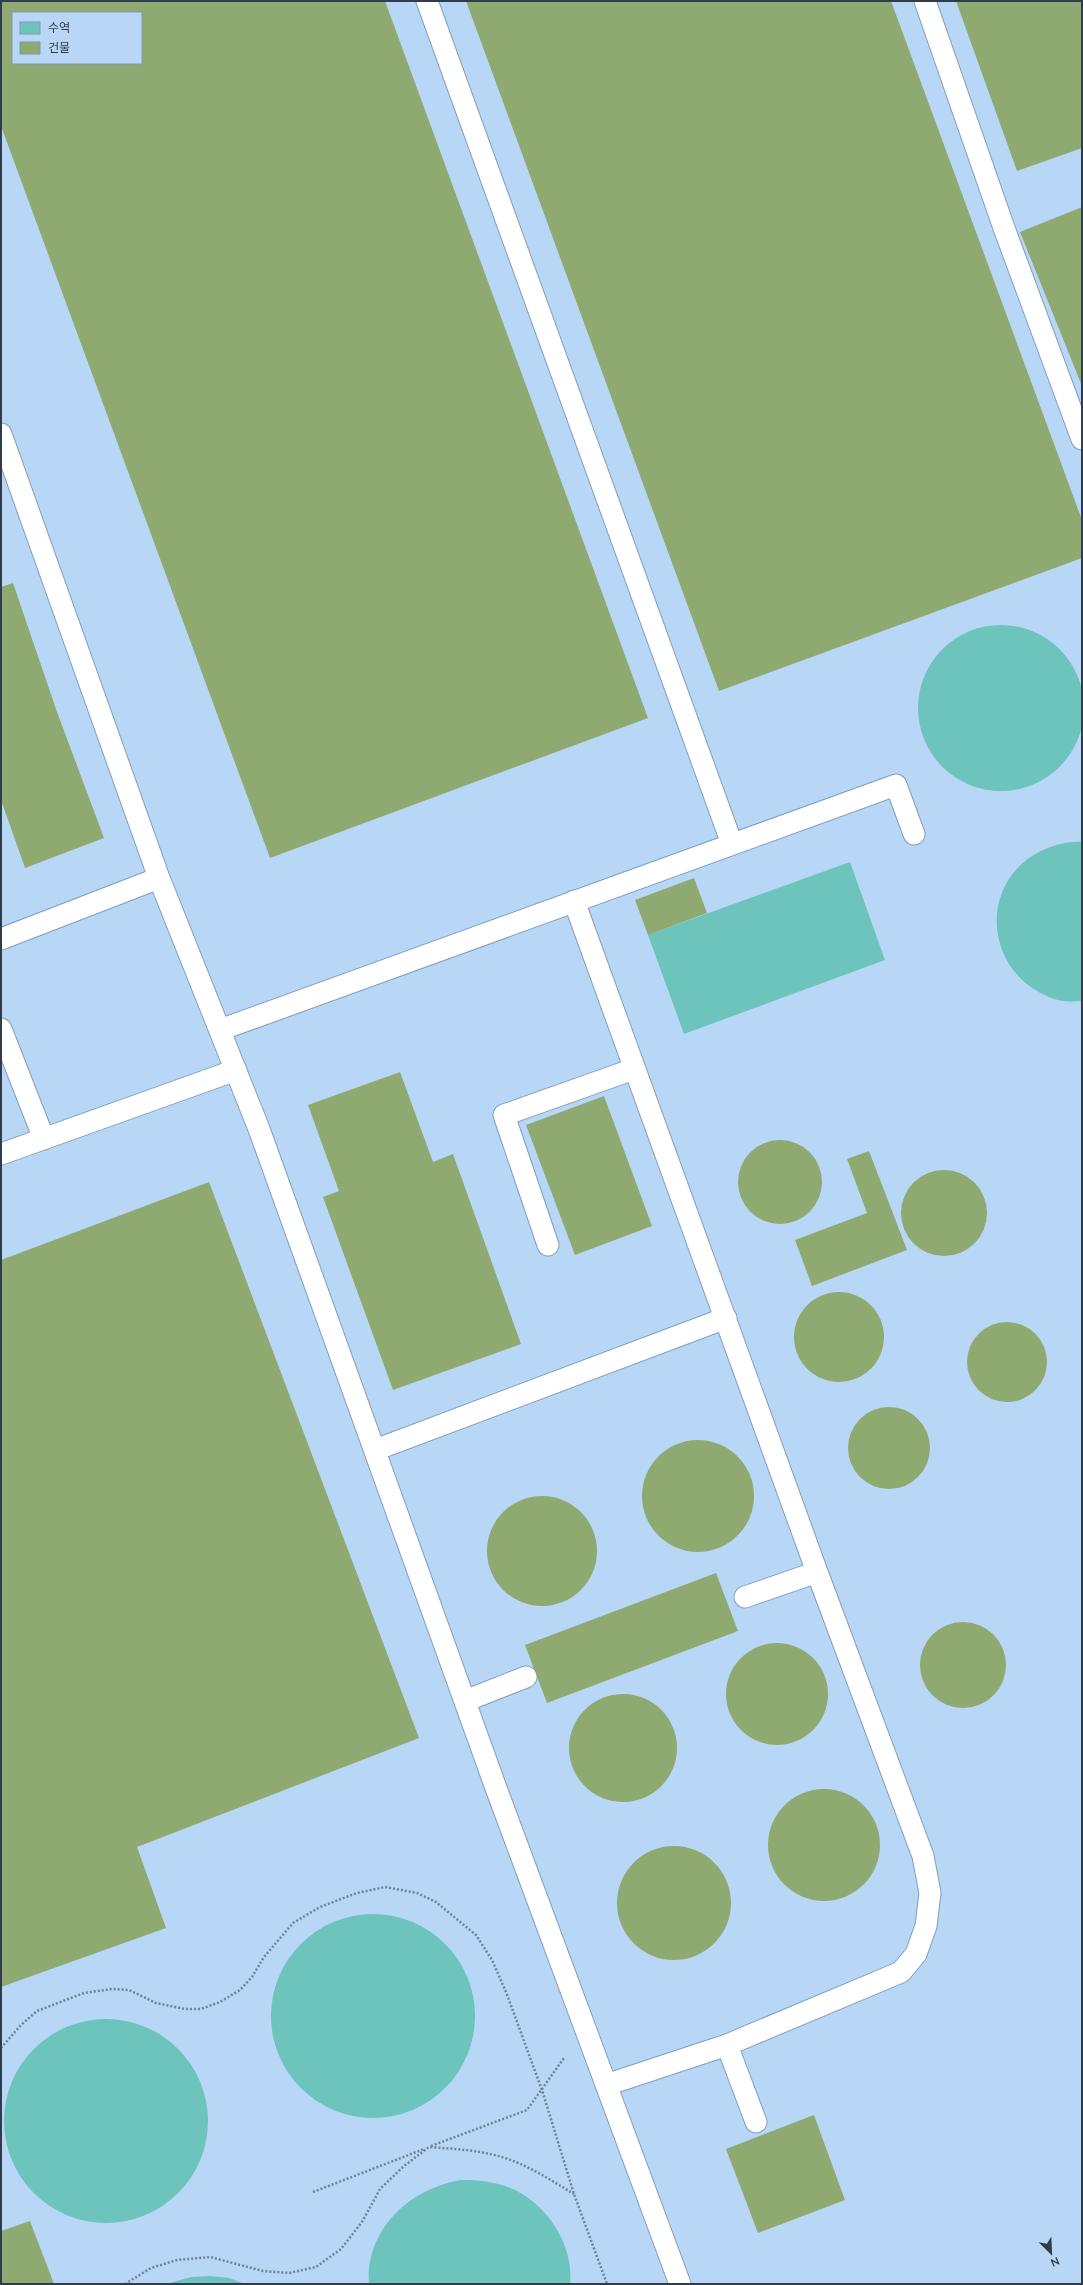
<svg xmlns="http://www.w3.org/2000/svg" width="1083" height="2285" viewBox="0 0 1083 2285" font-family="'Nunito Sans','Noto Sans KR',sans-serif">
<rect width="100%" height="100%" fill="#b8d7f7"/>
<path fill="#6cc4bd" d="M918 708a83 83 0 1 1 166 0a83 83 0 1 1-166 0Z
M1082 842V1001C1076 1001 1070 1002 1064 1001 1051 1000 1038 992 1028 985 982 949 987 877 1041 851 1054 845 1068 841 1082 842Z
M850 862 885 960 684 1034 648 935Z
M271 2016a102 102 0 1 1 204 0a102 102 0 1 1-204 0Z
M4 2121a102 102 0 1 1 204 0a102 102 0 1 1-204 0Z
M461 2180C480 2180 498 2182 515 2190 549 2207 574 2246 570 2284H369C365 2229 411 2188 461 2180Z
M210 2276 229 2278 245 2284H166L191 2277Z"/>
<path fill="#8eaa70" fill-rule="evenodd" d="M1 1H385L648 718 270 858 1 126ZM13 13H141V63H13Z
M466 1H891L1082 520V558L719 691Z
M956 1H1082V148L1017 171Z
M1082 207V386L1020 232Z
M13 583 57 712 104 838 25 868 1 800V587Z
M694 878 707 913 648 935 635 900Z
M400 1072 433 1162 453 1154 521 1344 393 1390 323 1197 339 1191 308 1105Z
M604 1096 652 1226 575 1255 526 1125Z
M738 1182a42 42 0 1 1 84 0a42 42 0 1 1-84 0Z
M869 1151 907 1250 812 1286 795 1240 867 1213 847 1159Z
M901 1213a43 43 0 1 1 86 0a43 43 0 1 1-86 0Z
M209 1182 419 1738 137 1847 166 1928 1 1987V1260Z
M794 1337a45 45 0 1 1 90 0a45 45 0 1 1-90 0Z
M967 1362a40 40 0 1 1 80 0a40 40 0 1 1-80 0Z
M848 1448a41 41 0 1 1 82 0a41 41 0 1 1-82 0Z
M642 1496a56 56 0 1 1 112 0a56 56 0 1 1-112 0Z
M487 1551a55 55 0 1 1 110 0a55 55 0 1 1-110 0Z
M716 1573 738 1631 547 1703 525 1645Z
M920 1665a43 43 0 1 1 86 0a43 43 0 1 1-86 0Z
M726 1694a51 51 0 1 1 102 0a51 51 0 1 1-102 0Z
M569 1748a54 54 0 1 1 108 0a54 54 0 1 1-108 0Z
M768 1845a56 56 0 1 1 112 0a56 56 0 1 1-112 0Z
M617 1903a57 57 0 1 1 114 0a57 57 0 1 1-114 0Z
M814 2115 845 2200 758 2233 726 2149Z
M30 2221 54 2284H1V2231Z"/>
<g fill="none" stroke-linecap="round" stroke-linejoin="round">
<g stroke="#819ebc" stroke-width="23">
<path id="service" d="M427 1 732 844
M925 1 1004 228 1082 439
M1 434 159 878 259 1129 496 1788 680 2284
M574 901 817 1572 923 1856 930 1893 926 1926 916 1954 901 1972 727 2045 606 2085
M1 939 159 878
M1 1029 44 1139
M220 1030 896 785 914 834
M1 1154 236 1070
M548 1245 504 1115 634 1069
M375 1450 726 1318
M745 1597 817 1572
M465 1701 526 1677
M727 2045 756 2122"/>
</g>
<path stroke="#6e8398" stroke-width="2.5" stroke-dasharray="2 2" stroke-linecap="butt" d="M1 2048 21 2025 37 2011 84 1993 112 1989 129 1990 156 2003 185 2009H201L220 2002 240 1990 252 1977 264 1957 293 1923 320 1907 357 1893 385 1887 417 1893 436 1902 476 1935 492 1960 506 1992 542 2090 574 2194 607 2284
M431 2146 527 2110 564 2058
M313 2192 424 2149
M125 2284 151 2268 177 2260 210 2257 263 2271 289 2273 316 2267 341 2249 362 2222 380 2189 404 2166 429 2147C455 2149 480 2150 505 2158 530 2166 552 2181 574 2194"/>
<use href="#service" stroke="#fff" stroke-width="21"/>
</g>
<rect width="1083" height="2285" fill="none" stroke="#303c49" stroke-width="4"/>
<rect x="12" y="12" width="130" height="52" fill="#b8d7f7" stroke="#8299b1"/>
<rect x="20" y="22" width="20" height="12" fill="#6cc4bd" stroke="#8299b1"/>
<text x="48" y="32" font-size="12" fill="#303c49">수역</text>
<rect x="20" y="42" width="20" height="12" fill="#8eaa70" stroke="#8299b1"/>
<text x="48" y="52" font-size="12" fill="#303c49">건물</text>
<g transform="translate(1051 2253) rotate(156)" stroke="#b8d7f7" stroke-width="3" paint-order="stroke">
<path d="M0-3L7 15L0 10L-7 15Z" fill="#303c49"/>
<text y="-6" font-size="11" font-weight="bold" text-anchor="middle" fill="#303c49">N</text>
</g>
</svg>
